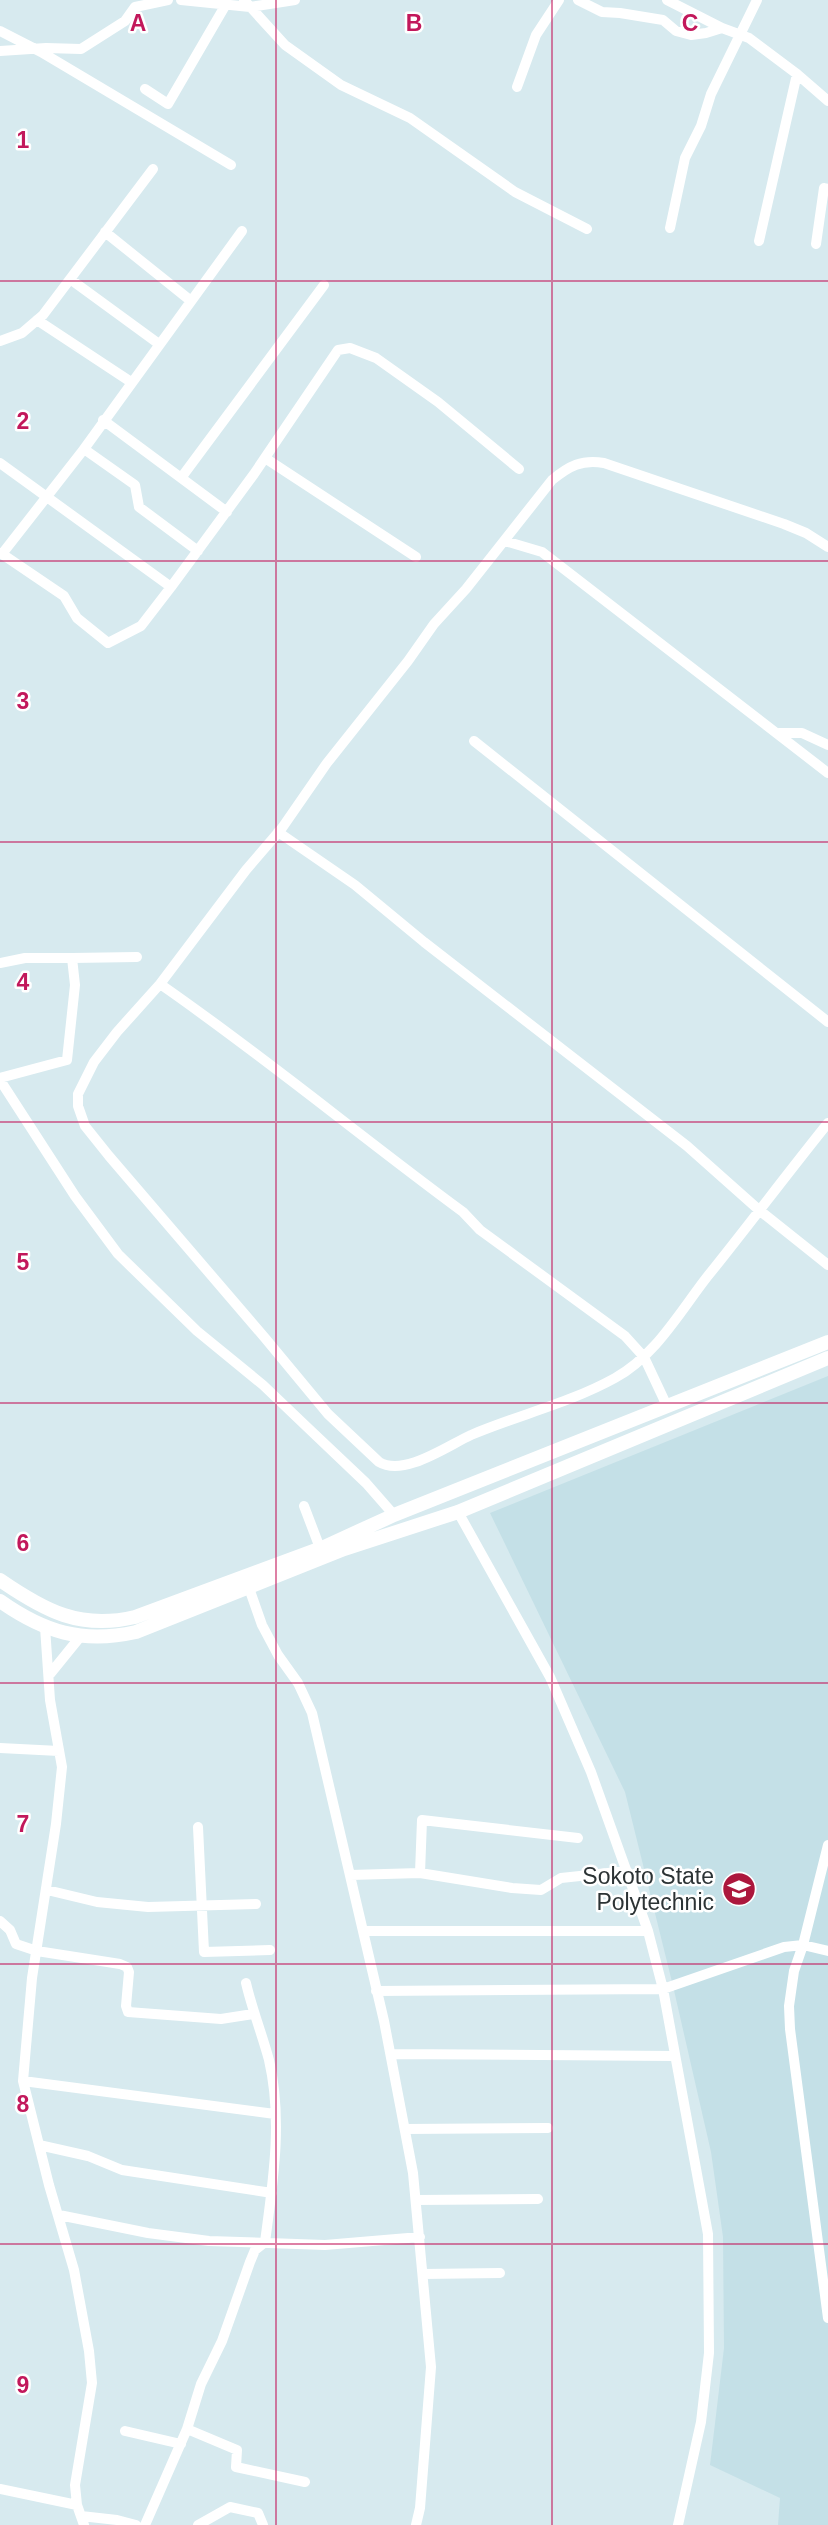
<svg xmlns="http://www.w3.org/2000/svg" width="828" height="2525" viewBox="0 0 828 2525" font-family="Arial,sans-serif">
<rect width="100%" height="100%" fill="#d7eaef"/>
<path fill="#c4e0e7" d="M828 1376V2525H778L780 2498 710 2465 724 2348 723 2237 711 2152 673 1986 625 1792 490 1513Z"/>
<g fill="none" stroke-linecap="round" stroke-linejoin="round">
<path stroke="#fff" stroke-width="10" d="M181 0 250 7 295 0
M244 0 285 45 341 85 410 118 515 192 587 229
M578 0 602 12 620 13 663 20 676 31 691 35 706 33 722 28
M667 0 722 28 749 38 797 74 828 101
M0 31 41 52 231 165
M0 51 46 48 81 49 125 21 135 7 168 0
M517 87 536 35 559 0
M145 89 168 104 225 6
M670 228 685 158 701 126 711 94 757 0
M105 232 191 301
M759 241 797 74
M816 244 824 188 828 189
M70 279 159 344
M37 320 131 382
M0 341 22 333 43 315 153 169
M103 420 227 512
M84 449 135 485 139 507 198 551
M265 458 416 557
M0 463 171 587 254 474 338 350 350 348 376 358 438 402 519 469
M181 478 324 285
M505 541 542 552 828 773
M828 547 806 533 784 524 604 463C582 459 569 466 552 480L466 589 434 624 408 661 327 763 282 828 246 870 160 984 117 1032 94 1062 78 1094V1106L85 1126 109 1156 265 1338 328 1414 379 1462C404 1477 447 1446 471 1435 518 1415 570 1403 615 1378 655 1356 679 1313 707 1277 748 1226 787 1174 828 1123
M0 553 2 554 84 449 242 231
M2 554 64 596 77 618 108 643 141 626 171 587
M779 733H802L828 745
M474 741 828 1022
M278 832 355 885 424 942 687 1146 759 1210 828 1265
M0 963 25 958H72
M160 984C264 1056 361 1137 463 1212L480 1230 625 1336 644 1357 667 1406
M0 1078 67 1060 75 985 72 958 137 957
M0 1080 75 1196 118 1254 197 1331 263 1385 307 1427 366 1483 394 1515
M304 1506 320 1548
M458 1512 550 1677 591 1772 648 1931 663 1989 708 2234 709 2353 701 2422 678 2525
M249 1588 262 1625 278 1655 298 1683 312 1713 384 2021 413 2173 431 2367 420 2508 416 2525
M45 1627 50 1700 62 1767 56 1824 32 1978 23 2081 49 2185 74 2270 89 2351 92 2383 75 2485 77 2505 84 2525
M50 1674 80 1637
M0 1748 59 1751
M198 1827 204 1952 270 1950
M828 1845 803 1945 794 1971 789 2006 790 2029 828 2318
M420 1873 422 1820 578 1838
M350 1875 420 1873 512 1888 541 1890 561 1878 627 1871
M47 1890 97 1902 148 1907 256 1904
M0 1921 10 1930 16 1944 37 1951 120 1964 127 1967 129 1972 126 2006 128 2012 221 2019 253 2014
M364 1931H648
M376 1991 663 1989 784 1947 803 1945 828 1951
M391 2054 674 2056
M23 2081 275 2114
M405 2129 548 2128
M39 2145 88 2156 122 2170 272 2193
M416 2200 538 2199
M59 2215 148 2233 209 2241 325 2245 420 2237
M423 2274 500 2273
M187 2429 237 2450 236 2467 305 2482
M125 2431 181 2444
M0 2489 77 2505
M81 2516 117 2520 136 2525
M145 2525 187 2429 201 2384 222 2341 250 2262 255 2250 265 2242C273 2182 283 2120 269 2060 262 2034 252 2009 246 1983
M198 2525 230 2507 258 2513 263 2525"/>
<path stroke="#fff" stroke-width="14" d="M0 1580C45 1611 80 1630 135 1617L324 1547 394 1515 828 1342
M0 1601C44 1632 82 1644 136 1632L344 1549 458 1512 828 1358"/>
</g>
<path fill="none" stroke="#c2185b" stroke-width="2" stroke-opacity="0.55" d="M276 0V2525M552 0V2525M0 281H828M0 561H828M0 842H828M0 1122H828M0 1403H828M0 1683H828M0 1964H828M0 2244H828"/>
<defs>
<g id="university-disc" transform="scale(1.75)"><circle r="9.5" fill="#ac173d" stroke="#fff"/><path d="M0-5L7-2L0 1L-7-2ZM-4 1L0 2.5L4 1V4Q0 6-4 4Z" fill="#fff"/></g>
</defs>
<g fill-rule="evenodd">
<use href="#university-disc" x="739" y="1889"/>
</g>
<g text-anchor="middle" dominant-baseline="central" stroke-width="5" stroke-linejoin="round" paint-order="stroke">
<g font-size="23" fill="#2c3335" stroke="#fff" text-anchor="end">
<text x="714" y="1876">Sokoto State<tspan x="714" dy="26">Polytechnic</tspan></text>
</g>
</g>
<g font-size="23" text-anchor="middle" font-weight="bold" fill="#c2185b" stroke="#fff" stroke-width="5" stroke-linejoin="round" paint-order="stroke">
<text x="138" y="31">A</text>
<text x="414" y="31">B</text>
<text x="690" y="31">C</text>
<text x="23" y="148">1</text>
<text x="23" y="429">2</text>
<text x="23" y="709">3</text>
<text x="23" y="990">4</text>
<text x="23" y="1270">5</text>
<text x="23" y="1551">6</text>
<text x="23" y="1832">7</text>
<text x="23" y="2112">8</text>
<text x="23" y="2393">9</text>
</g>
</svg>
